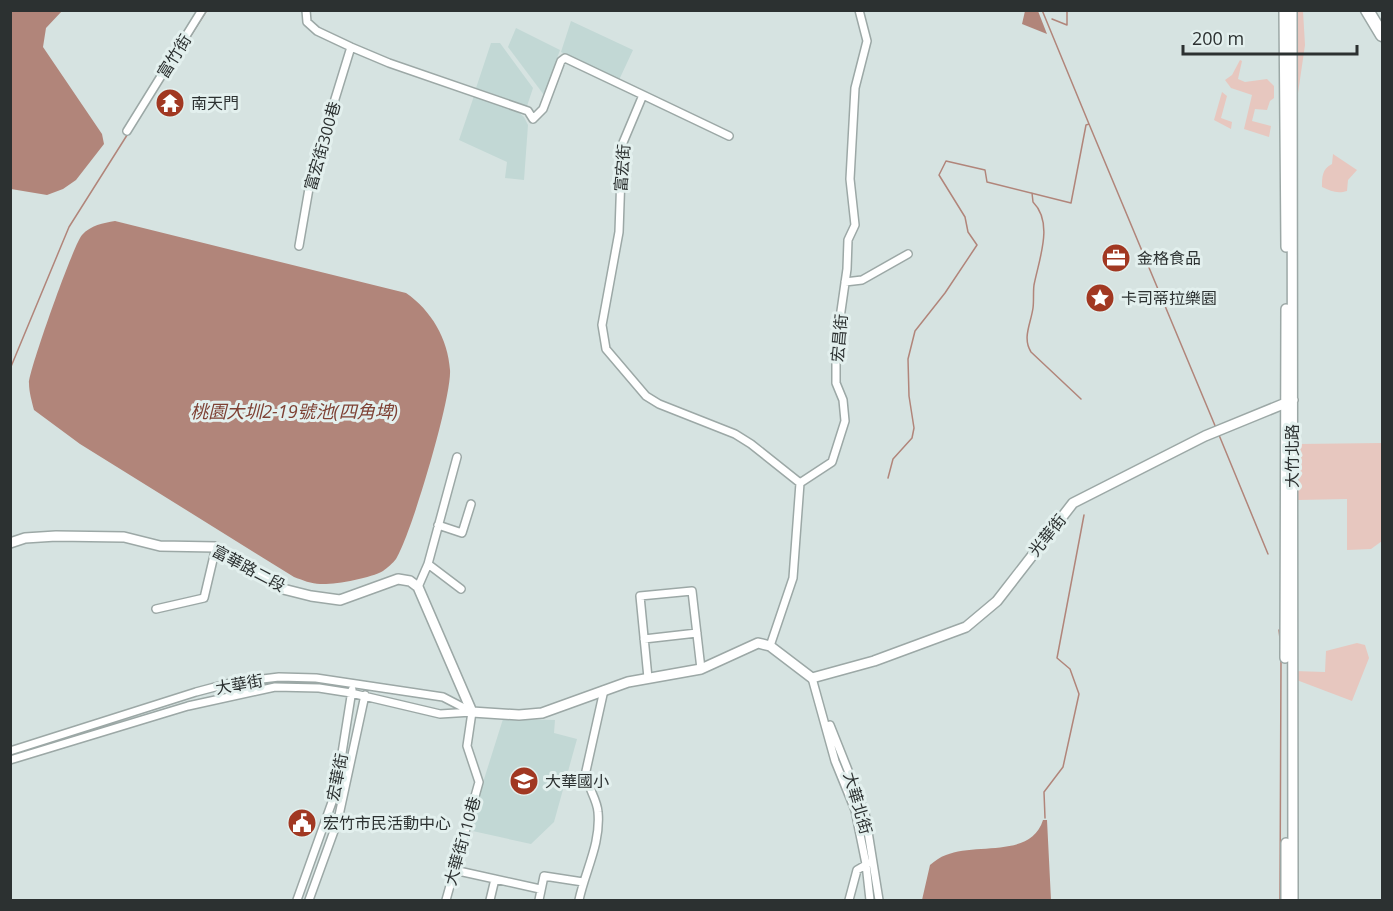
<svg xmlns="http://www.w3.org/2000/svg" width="1393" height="911" viewBox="0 0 1393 911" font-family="'Open Sans','Noto Sans TC',sans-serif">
<rect width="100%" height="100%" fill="#d6e3e1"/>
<path fill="#c2d8d5" d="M571 21 633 50 619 80 561 52Z
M516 28 560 50 544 95 508 47Z
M491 43H500L533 88 527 106 476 88Z
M474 96 518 112 524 117 528 125 524 180 505 178 507 162 459 140Z
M503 719 555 720 554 733 577 739 554 822 531 844 468 830Z"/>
<path fill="#e7c7bf" d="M1295 11H1303L1305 45 1297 100 1294 97Z
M1240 60 1242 61 1238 79 1245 82 1267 79 1274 86V98L1270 101 1267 110 1255 109 1252 121 1271 126 1269 137 1244 129 1252 95 1231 88 1225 80 1232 75Z
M1222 92 1227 96 1221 118 1232 122 1231 129 1214 120Z
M1333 154 1357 170 1348 180 1347 191C1337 194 1331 191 1322 187 1322 177 1322 169 1332 164Z
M1382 443V541L1371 549 1347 550V499L1298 500V444Z
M1357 643 1365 645 1369 658 1352 701 1294 679V671L1325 672 1326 651Z"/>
<path fill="#b1857a" d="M11 10 62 11 46 28 43 47 102 134 104 144 76 180 63 189 47 195 11 189Z
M1025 11H1038L1047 34 1022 24Z
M115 221 406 293C431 310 448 339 450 370 452 397 411 535 396 559 393 563 387 568 383 571 371 578 334 585 320 584 312 584 302 580 294 577L80 444 34 410C32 402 29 392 29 383 29 370 74 243 82 235 91 225 103 223 115 221Z
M1043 820H1047L1051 900H922L930 865C935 861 940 857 946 855 976 842 1031 859 1043 820Z"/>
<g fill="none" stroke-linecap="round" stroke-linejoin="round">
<path stroke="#b1857a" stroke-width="1.5" d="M1042 10 1089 124
M1052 19 1067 25V10
M167 73 207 10
M1032 193 1033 202C1054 223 1039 259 1034 285 1033 292 1034 300 1033 308 1031 323 1022 338 1031 352L1081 399
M10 369 69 227 129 132
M1219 435 1268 554
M888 478 893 459 912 438 914 428 909 396 908 359 915 331 945 293 977 245 968 232 965 217 939 175 946 161 985 170 987 182 1071 203 1086 125 1089 124 1216 428
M1279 630 1281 647
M1045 818 1044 792 1063 767 1079 694 1070 669 1057 658 1084 515
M1280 900 1281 661"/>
<g stroke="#9ca8a6" stroke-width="10">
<path id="street" d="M306 10 307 22 317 31 351 47 389 63 528 111 533 119 543 109 561 61 565 58 643 95 622 145 619 232 602 325 606 349 646 396 659 404 735 434 751 444 800 483
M643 95 729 136
M127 131 202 10
M299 246 311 177 351 47
M845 282 862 280 908 254
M438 525 462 533 471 504
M428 564 461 589
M418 587 428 564 457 457
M156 609 204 598 216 547
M644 639 697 633
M770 646 793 578 800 483 832 462 845 421 843 400 836 383V346L847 269 848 240 855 225 850 179 855 88 867 41 859 10
M648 678 640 596 692 591 701 669
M812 678 835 761 855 810 866 864 870 900
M830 725 865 813 879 900
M10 751 196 692 230 683 279 677 316 678 443 697 472 712
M10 760 188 706 275 687 319 688 351 693 440 714 472 712
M454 870 540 889
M297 900 336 791 352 690
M309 900 338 820 365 695
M446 900 479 782 467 746 472 712
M490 900 495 879
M539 900 544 876 583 882
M579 900C585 871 601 844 598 812 597 798 586 786 586 771L604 690
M849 900 857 870 869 863"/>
</g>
<g stroke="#9ca8a6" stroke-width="12">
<path id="secondary" d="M1284 10 1286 247
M1292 10 1293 900
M10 543 25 538 56 536 124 537 160 546 216 547 283 589 311 596 340 600 398 579 410 581 418 587 472 712 519 715 542 713 628 682 701 669 758 643 770 646 812 678 874 661 966 627 997 601 1073 503 1205 436 1293 400
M1285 658 1286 309
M1286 843V900"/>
</g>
<g stroke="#9ca8a6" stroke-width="15">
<path id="highway" d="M1367 10 1382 35"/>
</g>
<use href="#street" stroke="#fff" stroke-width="7"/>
<use href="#secondary" stroke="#fff" stroke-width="9"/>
<use href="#highway" stroke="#fff" stroke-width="12"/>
</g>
<defs>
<g id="temple-disc" transform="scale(1.5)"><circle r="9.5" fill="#a13822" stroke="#e3f0ee"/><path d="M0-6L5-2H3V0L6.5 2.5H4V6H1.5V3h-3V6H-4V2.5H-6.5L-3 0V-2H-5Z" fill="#fff"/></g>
<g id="office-disc" transform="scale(1.5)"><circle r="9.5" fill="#a13822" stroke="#e3f0ee"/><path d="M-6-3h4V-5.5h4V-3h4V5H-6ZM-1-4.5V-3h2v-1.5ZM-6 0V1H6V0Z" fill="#fff"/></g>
<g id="sight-disc" transform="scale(1.5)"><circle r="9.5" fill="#a13822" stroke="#e3f0ee"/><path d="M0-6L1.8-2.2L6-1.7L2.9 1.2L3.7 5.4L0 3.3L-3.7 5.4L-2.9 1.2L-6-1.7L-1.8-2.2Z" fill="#fff"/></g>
<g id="school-disc" transform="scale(1.5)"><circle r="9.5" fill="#a13822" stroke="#e3f0ee"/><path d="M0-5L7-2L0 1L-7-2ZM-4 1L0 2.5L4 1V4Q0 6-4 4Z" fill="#fff"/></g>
<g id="civic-disc" transform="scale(1.5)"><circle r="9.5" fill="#a13822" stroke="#e3f0ee"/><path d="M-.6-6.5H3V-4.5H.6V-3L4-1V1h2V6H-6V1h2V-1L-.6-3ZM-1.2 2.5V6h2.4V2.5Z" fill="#fff"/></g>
</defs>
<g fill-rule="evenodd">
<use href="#temple-disc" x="170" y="103"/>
<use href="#office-disc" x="1116" y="258"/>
<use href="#sight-disc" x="1100" y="298"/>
<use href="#school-disc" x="524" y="781"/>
<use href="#civic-disc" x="302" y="823"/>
</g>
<g text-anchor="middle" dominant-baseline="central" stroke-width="6" stroke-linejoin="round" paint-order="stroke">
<g font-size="16" fill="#2c3131" stroke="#e3f0ee">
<text transform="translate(174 56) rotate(-58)">富竹街</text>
<text transform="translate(322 146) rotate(-74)">富宏街300巷</text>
<text transform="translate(622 168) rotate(-86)">富宏街</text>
<text transform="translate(839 338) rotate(-85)">宏昌街</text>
<text transform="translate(1292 456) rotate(-90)">大竹北路</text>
<text transform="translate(1047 535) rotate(-51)">光華街</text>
<text transform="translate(249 568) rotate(28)">富華路二段</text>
<text transform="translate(239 684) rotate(-10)">大華街</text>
<text transform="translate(337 777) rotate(-79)">宏華街</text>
<text transform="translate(858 803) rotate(74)">大華北街</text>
<text transform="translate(462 841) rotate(-74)">大華街110巷</text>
</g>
<g font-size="16" fill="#2c3131" stroke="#e3f0ee" text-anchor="start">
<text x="191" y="103">南天門</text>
<text x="1137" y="258">金格食品</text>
<text x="1121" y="298">卡司蒂拉樂園</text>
<text x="545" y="781">大華國小</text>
<text x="323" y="823">宏竹市民活動中心</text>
</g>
<g font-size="18" font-style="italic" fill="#7e4134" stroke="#e3f0ee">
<text x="294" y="411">桃園大圳2-19號池(四角埤)</text>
</g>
</g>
<rect width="1393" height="911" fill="none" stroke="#2c3131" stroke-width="24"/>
<path d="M1183 45v9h174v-9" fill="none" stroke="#2c3131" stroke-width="3"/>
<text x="1192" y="45" font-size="18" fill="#2c3131" stroke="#e3f0ee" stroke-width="4.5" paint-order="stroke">200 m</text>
</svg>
